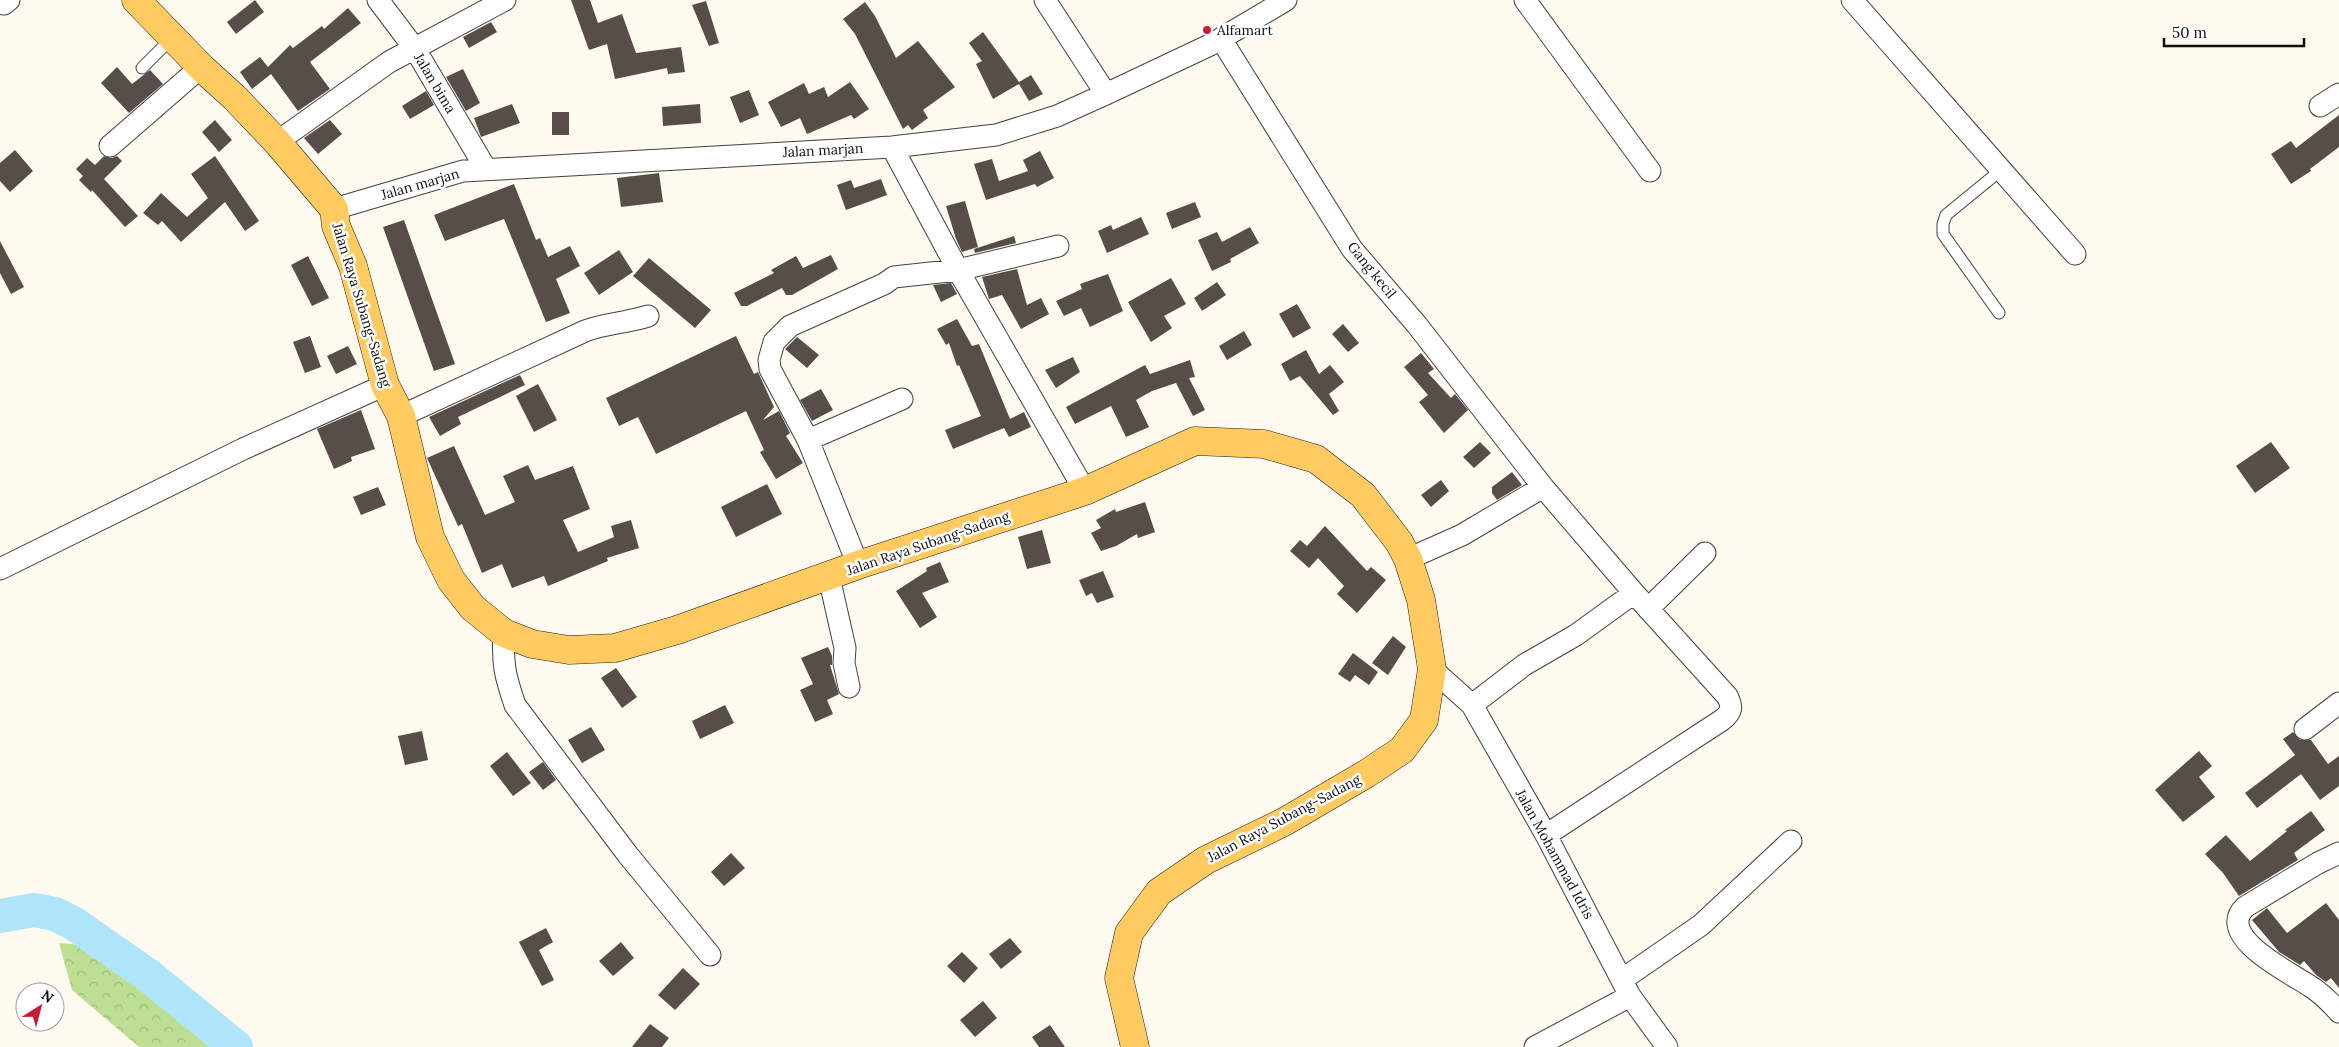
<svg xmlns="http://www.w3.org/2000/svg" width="2339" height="1047" viewBox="0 0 2339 1047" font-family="Lora,serif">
<defs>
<pattern id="forest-crowns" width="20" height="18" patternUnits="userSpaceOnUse" patternTransform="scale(1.25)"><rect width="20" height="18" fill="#bcdf93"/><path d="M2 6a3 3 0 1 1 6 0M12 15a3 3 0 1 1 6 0" fill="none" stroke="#a0be7e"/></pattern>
</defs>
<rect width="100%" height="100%" fill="#fffaef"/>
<path fill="url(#forest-crowns)" d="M59 943 109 947 215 1047H139L72 990Z"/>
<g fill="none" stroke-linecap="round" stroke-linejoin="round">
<path stroke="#afe5fb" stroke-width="34" d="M0 916 34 910 55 914 73 923 149 976 236 1047"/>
</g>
<path fill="#584e49" d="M255 0 264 12 236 34 227 22Z
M571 0H590L598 23 622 14 636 53 681 47 685 72 668 74 667 68 615 79 607 44 589 50Z
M706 1 719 43 709 46 692 5Z
M865 2 875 16 896 58 918 41 955 87 923 110 928 118 912 130 908 125 903 129 855 34 843 19Z
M348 8 361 23 310 62 330 89 298 111 271 74 252 89 240 72 260 57 268 67 290 45 293 48 322 26 324 29Z
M491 22 497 32 469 48 463 37Z
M983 32 1019 82 1031 75 1043 94 1029 101 1019 84 993 99 976 64 982 61 969 43Z
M117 67 132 84 150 70 163 84 129 113 101 83Z
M463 69 480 103 466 111 446 77Z
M850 82 869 109 854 119 851 115 807 134 800 118 781 127 768 102 804 83 809 94 824 87 828 97Z
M749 90 759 115 740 123 730 97Z
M426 91 434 105 410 119 402 106Z
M512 104 520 123 481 137 474 118Z
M700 104 701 123 663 126 662 107Z
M552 112H569V135H552Z
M2339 115V147L2310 169 2311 171 2291 184 2271 154 2291 141 2296 148Z
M215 120 232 140 219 152 202 132Z
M330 120 342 134 318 154 304 138Z
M15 150 33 171 10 192 0 181V163Z
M1040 151 1054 178 1037 187 1035 184 986 200 974 164 992 159 999 181 1028 171 1023 160Z
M104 156 112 158 117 156 122 161 104 179 138 216 125 227 92 190 91 192 79 180 83 176 76 169 87 158 95 165Z
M215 156 259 221 245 231 225 202 181 242 162 221 158 225 143 213 161 193 187 217 208 198 191 174Z
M659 173 663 202 621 207 617 178Z
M881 179 887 195 846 210 837 185 851 180 854 188Z
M514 184 536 240 540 238 548 257 570 246 580 266 556 279 570 313 546 322 504 219 445 241 434 215Z
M965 201 978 247 962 252 956 239 946 206Z
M1195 202 1201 217 1172 229 1166 213Z
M1141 217 1149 234 1107 253 1098 231 1111 225 1113 230Z
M404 220 455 364 434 371 383 227Z
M1250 227 1259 243 1230 259 1231 262 1212 271 1198 240 1217 232 1222 242Z
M1014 236 1016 243 975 253 974 249Z
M0 241 24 287 11 294 0 273Z
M619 250 633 272 599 295 584 273Z
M831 255 838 269 792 295H786L782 288 747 306H741L734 293 774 273 771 270 796 256 803 268Z
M308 256 329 298 312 306 291 265Z
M649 258 711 310 695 328 633 276Z
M1017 269 1027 305 1041 298 1049 314 1021 329 1002 295 989 299 982 277Z
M1108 274 1123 311 1090 327 1081 308 1064 316 1056 301 1082 289 1080 284Z
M1171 278 1186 304 1164 316 1172 328 1151 342 1128 302Z
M1217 282 1226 295 1202 311 1194 298Z
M951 283 957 294 941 302 933 285Z
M1297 304 1311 328 1293 338 1279 314Z
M957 319 972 346 979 344 1010 419 1024 412 1031 427 1009 437 1004 428 953 449 945 430 981 416 959 365 957 366 949 343 946 345 937 329Z
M1343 324 1359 343 1348 352 1332 334Z
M1244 331 1252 345 1227 360 1219 346Z
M310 336 321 367 305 373 293 342Z
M736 336 754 374 758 372 774 407 763 420 779 411 790 433 786 436 803 463 776 479 760 452 764 450 746 411 656 454 638 417 619 426 606 398Z
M797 337 819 355 807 368 785 349Z
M348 346 357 364 336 374 327 356Z
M1306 350 1319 374 1330 365 1344 382 1329 394 1339 411 1333 415 1300 376 1290 381 1281 364Z
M1421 353 1434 369 1428 373 1451 398 1455 394 1468 410 1444 433 1419 402 1428 395 1404 367Z
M1073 357 1080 372 1056 388 1045 370Z
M1190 360 1195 377 1189 378 1205 410 1193 416 1176 383 1152 391 1136 400 1149 427 1126 437 1111 406 1075 424 1066 407 1145 365 1150 374Z
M520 375 525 385 458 417 461 424 440 436 429 417Z
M538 384 557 420 534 432 516 396Z
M821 389 833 410 812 421 800 400Z
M361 410 375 449 351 457 352 461 334 469 317 429Z
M1480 442 1491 453 1474 468 1463 457Z
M2271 442 2290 468 2255 493 2236 466Z
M454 446 485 515 515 502 503 476 528 465 535 480 573 466 590 509 563 520 578 552 614 537 611 526 631 520 639 548 607 558 608 561 548 586 544 576 512 588 502 564 482 573 462 524 458 526 427 458Z
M1512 472 1522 485 1497 500 1492 493V487Z
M1441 480 1449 491 1431 507 1421 495Z
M767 484 782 514 736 537 721 507Z
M378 487 386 505 361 515 353 497Z
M1145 502 1155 532 1138 538 1137 534 1116 546 1101 551 1091 533 1101 528 1096 520 1115 509 1116 512Z
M1325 526 1367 571 1371 567 1386 580 1357 613 1337 594 1344 586 1318 558 1309 568 1290 551 1300 540 1307 546Z
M1042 530 1051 563 1027 569 1018 537Z
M940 562 949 582 922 593 937 617 920 628 896 591 927 571 926 568Z
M1103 571 1114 597 1097 603 1092 593 1086 596 1079 580Z
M1393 636 1406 647 1388 675 1372 663Z
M828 647 832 656V665H830L839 694 827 700 833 714 815 722 800 690 813 684 801 658Z
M1353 653 1378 672 1369 685 1355 675 1350 682 1338 674Z
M616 668 637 697 622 708 601 678Z
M725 705 734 723 700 739 692 721Z
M591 727 605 750 582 763 568 740Z
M422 731 428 760 405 765 398 736Z
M2293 732 2300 740H2311L2328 764 2339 756V786L2320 800 2301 774 2257 808 2245 793 2295 755 2283 739Z
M2199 751 2212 766 2199 777 2215 797 2183 822 2155 790Z
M507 752 531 783 513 796 490 766Z
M543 762 556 780 543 790 529 772Z
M2311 811 2325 830 2294 853 2298 860 2239 896 2223 873 2205 854 2226 835 2250 861 2287 831 2285 830Z
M731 853 745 868 724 886 711 872Z
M2326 903 2339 920V988L2331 978 2326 982 2316 975 2304 961 2300 965 2279 952 2252 920 2267 908 2287 933Z
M546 928 553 942 539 950 554 980 542 986 519 942Z
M1010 938 1022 952 1001 969 989 954Z
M621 942 634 958 613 976 599 961Z
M962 952 978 968 964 983 947 966Z
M683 968 700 984 675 1010 658 995Z
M983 1001 997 1018 975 1037 960 1020Z
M650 1024 669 1038 662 1047H632Z
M1050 1025 1065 1047H1039L1032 1037Z"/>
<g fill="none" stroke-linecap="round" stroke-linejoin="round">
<g stroke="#414141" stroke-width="13">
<path id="lane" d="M142 68 172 38
M1999 313 1943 234V224L1946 215 2001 170"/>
</g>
<g stroke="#414141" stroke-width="23">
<path id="street" d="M378 0 415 49 486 169
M1045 0 1106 94
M1525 0 1650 171
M1852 0 2075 254
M4 4 9 0
M1221 39 1352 249 1417 325 1543 487
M2320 106 2339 94
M277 142 389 62 505 0
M110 146 201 67
M892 147 958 270 1085 491
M334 209 463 171 892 147 996 135 1057 116 1106 94 1212 44 1286 0
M401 416 585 331C606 323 627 323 648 316
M808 440 902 399
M1408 559 1462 535 1543 487 1634 593 1576 635 1524 665 1472 705
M858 565 808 440 770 369 769 360 774 342 790 326 884 284 894 277 958 270 1058 246
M0 569 243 449 385 385
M829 577 845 648 844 663 849 687
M1648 609 1705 553
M504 633C502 663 505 676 515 705L628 855 710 955
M1432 669 1472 705 1546 835 1630 996 1667 1047
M2305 729 2339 703
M1546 835 1722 720C1732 712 1733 707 1727 696L1634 593
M2339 853 2318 863 2245 907C2214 937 2293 974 2313 988 2323 995 2331 1003 2339 1012
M1623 979 1701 925 1791 841
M1535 1047 1630 996"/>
</g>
<g stroke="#1f1f1f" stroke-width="29">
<path id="primary" d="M136 0 201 67 234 97 277 142 334 209 336 226 353 266 385 385 401 416 430 537 451 580 473 608 504 633 532 644 569 650 615 648 677 630 858 565 1085 491 1195 441 1264 444 1316 459 1363 495 1399 542 1408 559 1421 600 1432 669 1424 720 1402 750 1366 774 1284 822 1206 860 1159 892 1129 933 1119 978 1135 1047"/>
</g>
<use href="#lane" stroke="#fff" stroke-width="11"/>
<use href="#street" stroke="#fff" stroke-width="21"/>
<use href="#primary" stroke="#ffca5f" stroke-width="28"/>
</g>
<circle fill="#c91b33" stroke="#fff" stroke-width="2" cx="1207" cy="30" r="5"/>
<g text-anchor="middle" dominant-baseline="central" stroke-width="5" stroke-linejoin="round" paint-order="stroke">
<g font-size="14" fill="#0e0e0e" stroke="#fff" text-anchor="start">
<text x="1217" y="30">Alfamart</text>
</g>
<g font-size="14" fill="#0e0e0e" stroke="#fff">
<text transform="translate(435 83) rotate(59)">Jalan bima</text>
<text transform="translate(823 150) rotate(-3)">Jalan marjan</text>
<text transform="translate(420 184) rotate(-16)">Jalan marjan</text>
<text transform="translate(1372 270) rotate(51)">Gang kecil</text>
<text transform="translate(362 305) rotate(73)">Jalan Raya Subang-Sadang</text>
<text transform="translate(928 543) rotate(-19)">Jalan Raya Subang-Sadang</text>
<text transform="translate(1284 818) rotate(-28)">Jalan Raya Subang-Sadang</text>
<text transform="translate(1555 854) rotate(61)">Jalan Mohammad Idris</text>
</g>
</g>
<g transform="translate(40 1007) rotate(36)"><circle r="24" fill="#ffffff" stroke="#9f9f9f"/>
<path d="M0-4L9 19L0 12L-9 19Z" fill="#c91b33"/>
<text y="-8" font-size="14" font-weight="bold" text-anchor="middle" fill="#0e0e0e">N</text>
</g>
<path d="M2164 38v8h140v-8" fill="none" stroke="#0e0e0e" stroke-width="2.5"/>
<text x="2172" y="38" font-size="15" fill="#0e0e0e" stroke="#ffffff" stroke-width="4" paint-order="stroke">50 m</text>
</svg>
